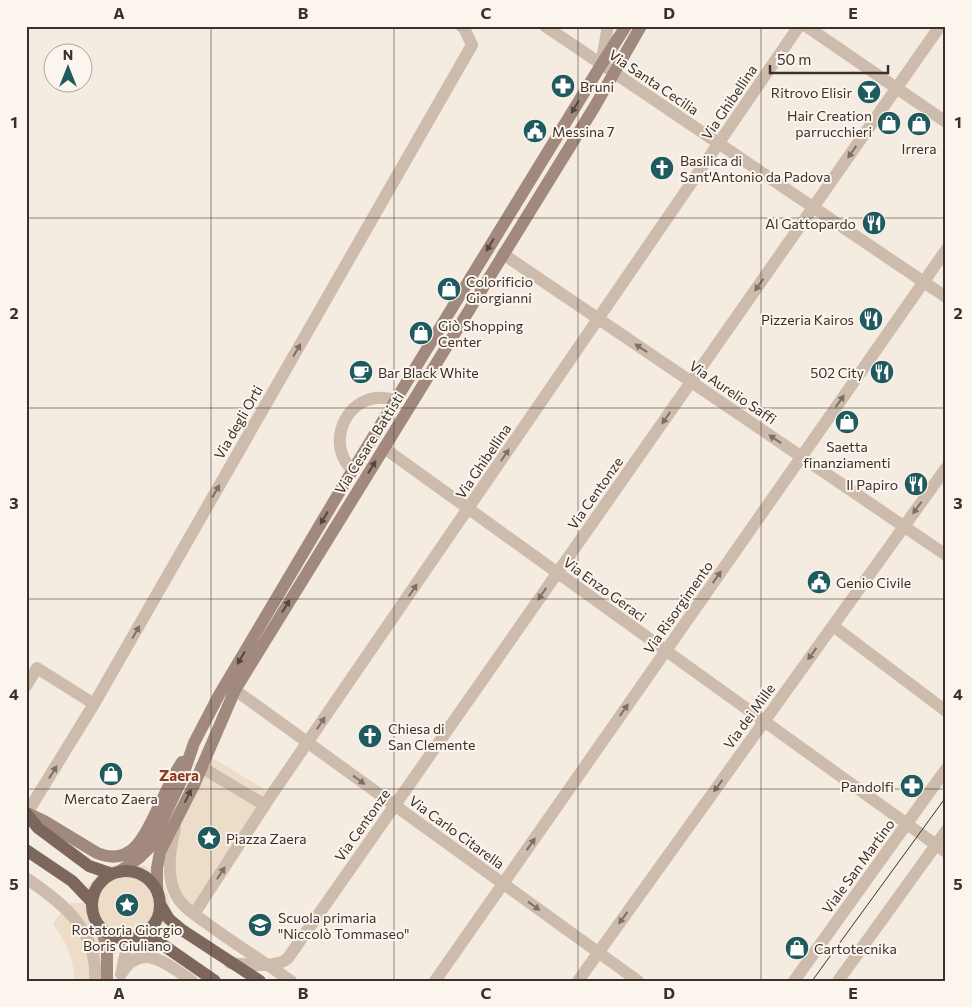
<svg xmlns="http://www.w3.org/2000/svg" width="972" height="1007" viewBox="0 0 972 1007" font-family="Commissioner,sans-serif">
<rect width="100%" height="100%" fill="#f4ebe1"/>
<path fill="#ecdcc8" d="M206 754 272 794 194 914 172 884 179 816Z
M127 863 145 866 152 871 164 885 170 902 167 920 157 935 142 946 123 948 106 943 107 981H75L72 961 66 944 53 924 65 907 71 903H84L89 885 101 871 109 866Z"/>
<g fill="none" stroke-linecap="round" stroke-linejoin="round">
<path stroke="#cdbbac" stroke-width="12" d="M545 26 946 297
M806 26 946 122
M601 65 608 26
M503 254 946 555
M384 448 946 852
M353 470C330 451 339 412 365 401 375 396 385 397 396 400
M833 626 946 711
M26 686 37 668 94 704
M235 690 638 981
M201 767 265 805
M27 813 94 704 472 45 464 28 461 26
M175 828C170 848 166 874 175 893 181 906 194 914 205 922 233 943 263 961 291 981
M26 878C64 904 98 930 95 981
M194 914 272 794 799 26
M230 963C245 964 277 969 288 958L940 26
M122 971C124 957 126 946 138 937
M121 974C142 940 168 965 192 981
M435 981 946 250
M578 981 946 468
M794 981 946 769
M838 981 946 831"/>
<path stroke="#a18a7d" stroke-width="12" d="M27 813 44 821 97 853C133 868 146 833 158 808 166 792 172 777 182 762
M119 872 140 857 150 847 181 781 194 743 219 695 343 486 601 65 626 26
M157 891V868L160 852 194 785 235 690 595 106 641 26
M101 928 107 947V981"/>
<path stroke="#7d675c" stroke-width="12" d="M26 813 38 828 89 866 112 874
M26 850 72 881 92 902
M92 905a34 34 0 1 1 68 0a34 34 0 1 1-68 0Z
M160 904 169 919 182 930 260 981
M144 934 163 945 215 981"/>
<path stroke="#3b302b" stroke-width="1" d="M812 981 946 797"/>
</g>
<defs><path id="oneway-solid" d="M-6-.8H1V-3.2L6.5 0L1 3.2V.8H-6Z" transform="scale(1.25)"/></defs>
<g fill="#544640">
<use href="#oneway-solid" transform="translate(575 107) rotate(121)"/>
<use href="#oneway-solid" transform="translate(490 245) rotate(121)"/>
<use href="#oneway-solid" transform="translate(372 467) rotate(-58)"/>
<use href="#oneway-solid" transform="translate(324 518) rotate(121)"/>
<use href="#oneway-solid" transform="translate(286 606) rotate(-58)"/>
<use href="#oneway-solid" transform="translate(241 658) rotate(121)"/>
<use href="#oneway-solid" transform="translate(188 796) rotate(-64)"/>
</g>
<g fill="#7d6f65">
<use href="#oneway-solid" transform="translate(852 152) rotate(125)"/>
<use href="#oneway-solid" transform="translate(759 285) rotate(125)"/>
<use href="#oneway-solid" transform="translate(641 348) rotate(-146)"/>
<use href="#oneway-solid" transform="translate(297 350) rotate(-60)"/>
<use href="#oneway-solid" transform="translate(840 401) rotate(-55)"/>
<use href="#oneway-solid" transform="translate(666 418) rotate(125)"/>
<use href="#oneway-solid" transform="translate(775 439) rotate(-146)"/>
<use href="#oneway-solid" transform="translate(505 455) rotate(-56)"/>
<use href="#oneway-solid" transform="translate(216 491) rotate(-60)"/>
<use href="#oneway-solid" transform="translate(917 508) rotate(126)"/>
<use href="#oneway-solid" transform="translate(717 577) rotate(-55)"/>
<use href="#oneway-solid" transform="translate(413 590) rotate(-56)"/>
<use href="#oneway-solid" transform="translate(542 594) rotate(125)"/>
<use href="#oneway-solid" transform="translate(136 632) rotate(-60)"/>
<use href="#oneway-solid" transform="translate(812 654) rotate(126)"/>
<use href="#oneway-solid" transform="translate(624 710) rotate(-55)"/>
<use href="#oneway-solid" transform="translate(321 723) rotate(-56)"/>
<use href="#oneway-solid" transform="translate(53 772) rotate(-58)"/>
<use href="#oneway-solid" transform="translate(359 780) rotate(36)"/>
<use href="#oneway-solid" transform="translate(718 786) rotate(126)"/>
<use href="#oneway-solid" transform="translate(531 844) rotate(-55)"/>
<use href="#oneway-solid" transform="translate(221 873) rotate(-57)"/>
<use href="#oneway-solid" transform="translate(534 906) rotate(36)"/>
<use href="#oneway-solid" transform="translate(623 918) rotate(126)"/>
</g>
<path fill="none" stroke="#3b302b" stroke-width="1" stroke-opacity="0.55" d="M211 26V981M394 26V981M578 26V981M761 26V981M26 218H946M26 408H946M26 599H946M26 789H946"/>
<defs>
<g id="pharmacy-disc" transform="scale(1.25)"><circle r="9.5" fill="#1f5a5e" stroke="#fbf5ee"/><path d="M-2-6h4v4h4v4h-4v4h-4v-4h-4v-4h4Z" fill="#fff"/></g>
<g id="bar-disc" transform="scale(1.25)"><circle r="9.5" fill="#1f5a5e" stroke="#fbf5ee"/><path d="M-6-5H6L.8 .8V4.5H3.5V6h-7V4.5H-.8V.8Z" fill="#fff"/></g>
<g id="shop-disc" transform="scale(1.25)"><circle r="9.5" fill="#1f5a5e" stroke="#fbf5ee"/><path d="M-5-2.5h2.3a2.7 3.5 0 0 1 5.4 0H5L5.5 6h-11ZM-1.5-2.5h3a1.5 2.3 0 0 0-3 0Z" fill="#fff"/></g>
<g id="civic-disc" transform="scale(1.25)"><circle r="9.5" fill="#1f5a5e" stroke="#fbf5ee"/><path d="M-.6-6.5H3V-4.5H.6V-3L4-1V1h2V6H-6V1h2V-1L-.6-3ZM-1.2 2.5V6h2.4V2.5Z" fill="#fff"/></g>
<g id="church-disc" transform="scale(1.25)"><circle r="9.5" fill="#1f5a5e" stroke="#fbf5ee"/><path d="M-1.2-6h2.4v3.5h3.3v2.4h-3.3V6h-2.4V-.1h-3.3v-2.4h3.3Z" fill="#fff"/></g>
<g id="restaurant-disc" transform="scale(1.25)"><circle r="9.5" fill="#1f5a5e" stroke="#fbf5ee"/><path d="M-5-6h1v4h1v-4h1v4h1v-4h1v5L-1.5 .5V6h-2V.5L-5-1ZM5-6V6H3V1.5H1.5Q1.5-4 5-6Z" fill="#fff"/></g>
<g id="cafe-disc" transform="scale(1.25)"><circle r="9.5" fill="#1f5a5e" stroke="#fbf5ee"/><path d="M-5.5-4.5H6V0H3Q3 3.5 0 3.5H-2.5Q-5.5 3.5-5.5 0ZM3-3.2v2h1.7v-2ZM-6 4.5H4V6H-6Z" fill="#fff"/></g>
<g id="sight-disc" transform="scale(1.25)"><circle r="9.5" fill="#1f5a5e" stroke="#fbf5ee"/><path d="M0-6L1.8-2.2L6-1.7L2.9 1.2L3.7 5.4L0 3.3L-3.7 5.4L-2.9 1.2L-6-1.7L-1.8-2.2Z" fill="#fff"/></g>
<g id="school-disc" transform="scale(1.25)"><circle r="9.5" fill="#1f5a5e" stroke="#fbf5ee"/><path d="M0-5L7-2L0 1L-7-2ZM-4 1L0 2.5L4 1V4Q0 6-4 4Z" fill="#fff"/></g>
</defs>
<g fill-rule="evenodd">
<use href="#pharmacy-disc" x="563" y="86"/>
<use href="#bar-disc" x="869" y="92"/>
<use href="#shop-disc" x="889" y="123"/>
<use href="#shop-disc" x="919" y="124"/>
<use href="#civic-disc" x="535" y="131"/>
<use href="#church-disc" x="662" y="168"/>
<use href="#restaurant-disc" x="874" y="223"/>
<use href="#shop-disc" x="449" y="289"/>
<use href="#restaurant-disc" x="871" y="319"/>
<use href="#shop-disc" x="421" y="333"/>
<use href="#cafe-disc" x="361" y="372"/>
<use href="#restaurant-disc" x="882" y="372"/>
<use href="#shop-disc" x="847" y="422"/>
<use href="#restaurant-disc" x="916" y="484"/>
<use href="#civic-disc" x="819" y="582"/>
<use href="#church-disc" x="370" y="736"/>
<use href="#shop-disc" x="111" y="774"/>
<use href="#pharmacy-disc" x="912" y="786"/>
<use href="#sight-disc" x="209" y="838"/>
<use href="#sight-disc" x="127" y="905"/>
<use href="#school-disc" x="260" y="925"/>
<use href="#shop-disc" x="797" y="948"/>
</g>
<g text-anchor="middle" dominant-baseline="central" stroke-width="4" stroke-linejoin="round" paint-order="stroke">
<g font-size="14" fill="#3b302b" stroke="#fbf5ee">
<text transform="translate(654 82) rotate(34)">Via Santa Cecilia</text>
<text transform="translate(729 102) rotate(-56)">Via Ghibellina</text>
<text transform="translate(733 392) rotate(34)">Via Aurelio Saffi</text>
<text transform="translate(238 422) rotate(-60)">Via degli Orti</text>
<text transform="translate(369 443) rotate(-58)">Via Cesare Battisti</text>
<text transform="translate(483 461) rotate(-56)">Via Ghibellina</text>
<text transform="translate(595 493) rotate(-55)">Via Centonze</text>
<text transform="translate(605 589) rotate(36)">Via Enzo Geraci</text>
<text transform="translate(678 607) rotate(-55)">Via Risorgimento</text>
<text transform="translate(749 716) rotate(-54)">Via dei Mille</text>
<text transform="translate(362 825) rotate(-55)">Via Centonze</text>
<text transform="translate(457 832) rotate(36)">Via Carlo Citarella</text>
<text transform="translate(858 866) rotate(-54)">Viale San Martino</text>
</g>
<g font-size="14" fill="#3b302b" stroke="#fbf5ee" text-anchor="start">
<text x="580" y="86">Bruni</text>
<text x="852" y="92" text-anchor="end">Ritrovo Elisir</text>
<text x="872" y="115" text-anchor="end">Hair Creation<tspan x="872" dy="16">parrucchieri</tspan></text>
<text x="552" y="131">Messina 7</text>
<text x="919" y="148" text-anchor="middle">Irrera</text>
<text x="680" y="160">Basilica di<tspan x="680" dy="16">Sant'Antonio da Padova</tspan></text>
<text x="856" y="223" text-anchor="end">Al Gattopardo</text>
<text x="466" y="281">Colorificio<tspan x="466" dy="16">Giorgianni</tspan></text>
<text x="854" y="319" text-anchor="end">Pizzeria Kairos</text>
<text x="438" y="325">Giò Shopping<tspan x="438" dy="16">Center</tspan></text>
<text x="378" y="372">Bar Black White</text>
<text x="864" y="372" text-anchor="end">502 City</text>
<text x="847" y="446" text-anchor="middle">Saetta<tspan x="847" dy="16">finanziamenti</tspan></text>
<text x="898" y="484" text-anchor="end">Il Papiro</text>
<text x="836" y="582">Genio Civile</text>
<text x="388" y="728">Chiesa di<tspan x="388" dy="16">San Clemente</tspan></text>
<text x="894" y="786" text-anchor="end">Pandolfi</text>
<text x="111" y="798" text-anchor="middle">Mercato Zaera</text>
<text x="226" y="838">Piazza Zaera</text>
<text x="278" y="917">Scuola primaria<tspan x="278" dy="16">"Niccolò Tommaseo"</tspan></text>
<text x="127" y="929" text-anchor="middle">Rotatoria Giorgio<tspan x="127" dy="16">Boris Giuliano</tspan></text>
<text x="814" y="948">Cartotecnika</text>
</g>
<g font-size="15" font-weight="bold" fill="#8c3b22" stroke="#fbf5ee">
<text x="179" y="775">Zaera</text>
</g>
</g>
<rect width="972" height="1007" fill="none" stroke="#fbf5ee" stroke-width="55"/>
<g transform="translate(68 68)"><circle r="24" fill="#fbf5ee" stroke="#aea6a0"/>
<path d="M0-4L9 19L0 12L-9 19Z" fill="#1f5a5e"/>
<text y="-8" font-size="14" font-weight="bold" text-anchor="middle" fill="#3b302b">N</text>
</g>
<path d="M770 65v8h118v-8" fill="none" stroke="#3b302b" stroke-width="2.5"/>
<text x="777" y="65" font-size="15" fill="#3b302b" stroke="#fbf5ee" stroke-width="4" paint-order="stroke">50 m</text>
<rect x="28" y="28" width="916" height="952" fill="none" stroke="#3b302b" stroke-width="2"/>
<g font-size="16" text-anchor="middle" font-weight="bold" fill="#3b302b">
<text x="119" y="19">A</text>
<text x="303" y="19">B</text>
<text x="486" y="19">C</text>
<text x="669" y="19">D</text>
<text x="853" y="19">E</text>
<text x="14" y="128">1</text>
<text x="958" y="128">1</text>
<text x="14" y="319">2</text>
<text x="958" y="319">2</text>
<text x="14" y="509">3</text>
<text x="958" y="509">3</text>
<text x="14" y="700">4</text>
<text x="958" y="700">4</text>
<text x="14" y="890">5</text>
<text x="958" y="890">5</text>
<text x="119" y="999">A</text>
<text x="303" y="999">B</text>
<text x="486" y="999">C</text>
<text x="669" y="999">D</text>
<text x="853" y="999">E</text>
</g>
</svg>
